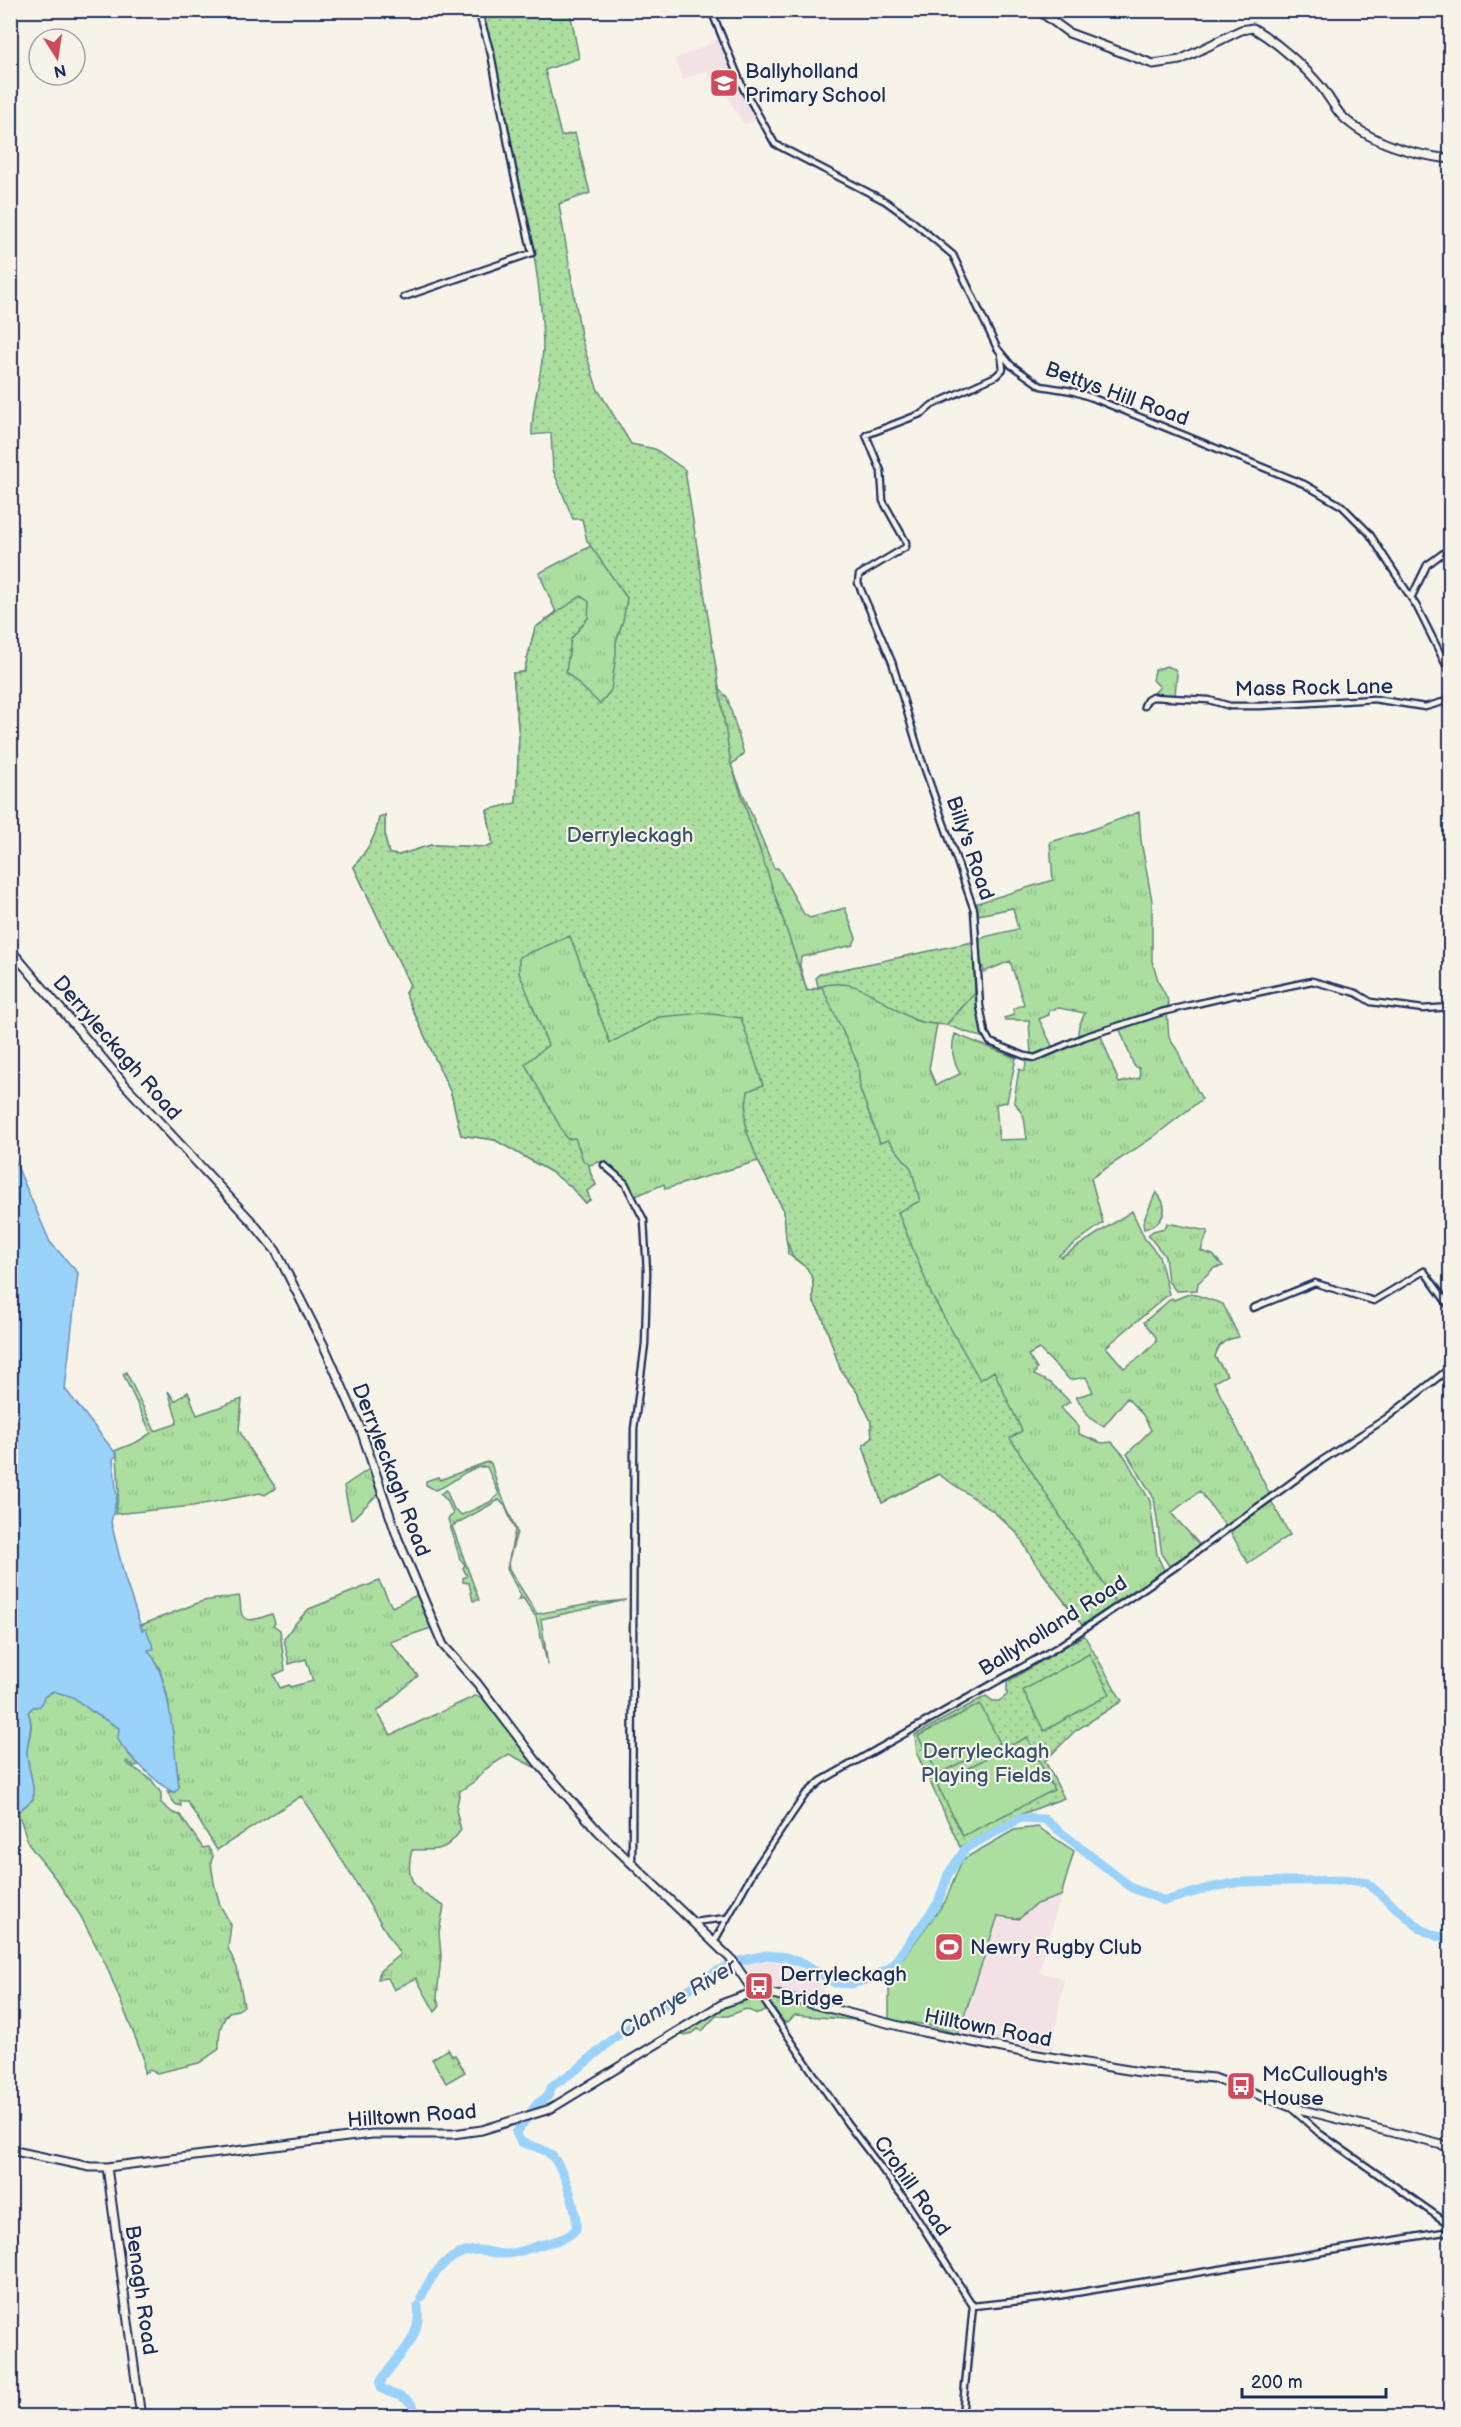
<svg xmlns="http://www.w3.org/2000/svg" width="1461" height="2427" viewBox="0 0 1461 2427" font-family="'Balsamiq Sans',sans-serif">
<defs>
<pattern id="grass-tufts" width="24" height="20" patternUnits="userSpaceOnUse" patternTransform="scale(1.5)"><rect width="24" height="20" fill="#abde9f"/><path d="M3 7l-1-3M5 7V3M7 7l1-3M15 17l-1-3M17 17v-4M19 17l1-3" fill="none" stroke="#93bf8b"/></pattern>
<pattern id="forest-crowns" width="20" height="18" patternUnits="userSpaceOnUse" patternTransform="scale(1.5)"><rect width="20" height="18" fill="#abde9f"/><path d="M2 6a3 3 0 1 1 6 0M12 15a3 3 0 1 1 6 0" fill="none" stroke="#93bf8b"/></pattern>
<pattern id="park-dots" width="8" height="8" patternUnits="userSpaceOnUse" patternTransform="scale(1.5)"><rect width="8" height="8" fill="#abde9f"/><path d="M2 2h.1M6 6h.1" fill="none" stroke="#93bf8b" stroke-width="1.8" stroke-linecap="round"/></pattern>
</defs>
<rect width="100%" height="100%" fill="#f7f3e8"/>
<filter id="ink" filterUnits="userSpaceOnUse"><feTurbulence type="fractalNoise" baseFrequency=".0167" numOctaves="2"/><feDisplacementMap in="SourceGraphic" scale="12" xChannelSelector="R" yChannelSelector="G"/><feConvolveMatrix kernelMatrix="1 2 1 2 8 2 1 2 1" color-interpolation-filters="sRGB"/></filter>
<g filter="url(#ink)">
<path fill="#f3e2e5" d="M719 39 736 77 735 81 758 119 744 125 721 86 714 89 707 70 683 80 675 59Z
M1061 1896 1039 1972 1064 1978 1052 2050 958 2034 998 1916 1019 1919 1036 1904Z
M768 1961 787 1962 825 1984 820 2001 752 1983 738 1965Z"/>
<path fill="url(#grass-tufts)" stroke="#63867e" stroke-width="1.5" d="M591 546 710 635 719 689 727 697 744 754 731 765 774 868H778L804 914 810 918 845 908 856 938 853 945 801 957 800 966 807 991 827 984 843 982 845 969 871 964 914 1020 937 1024 929 1069 936 1085 960 1074C953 1059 950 1050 955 1034L1016 1058 1007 1102 996 1104 999 1140 1027 1139 1024 1117 1014 1101 1019 1069 1024 1071 1027 1061 1038 1060 1093 1035 1101 1036 1119 1083 1140 1078 1139 1068 1134 1066 1119 1027 1167 1013 1169 1038 1178 1051 1184 1066 1202 1099 1152 1138 1091 1178 1103 1223 1059 1255 1061 1257 1069 1252 1132 1211 1145 1239 1159 1256 1169 1294 1106 1347 1124 1368 1143 1355 1156 1342V1337L1144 1322 1172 1298 1174 1300 1191 1293 1223 1304 1239 1337C1225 1339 1218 1344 1215 1357L1227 1375 1214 1382 1270 1495 1226 1527 1200 1491 1171 1513 1199 1544 1193 1551 1169 1566 1162 1555 1154 1498 1127 1454 1151 1430 1143 1415 1127 1398 1104 1426C1088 1421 1084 1408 1076 1397L1093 1392 1086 1377 1070 1380 1039 1349 1028 1355 1037 1369 1034 1375 1051 1383 1070 1402 1061 1408 1079 1427V1434L1102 1443 1112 1442 1125 1457 1150 1501 1157 1555 1164 1570 1082 1625 1034 1561 1018 1534 993 1511 939 1474 882 1503 863 1446 872 1438 871 1421 857 1392 841 1371 823 1318 813 1301V1279L807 1268 788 1254 784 1211 758 1161 665 1189 664 1184 636 1196 632 1195 623 1178 603 1161 589 1165 590 1172 596 1185 587 1191 590 1200 585 1203 570 1186 551 1172 495 1140 461 1135 451 1093 405 993 410 985 354 867C366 851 377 837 379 817L385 815V838L389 854 399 855 431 845 487 847 493 845 487 810 516 803 519 736 513 673 524 672 535 628 556 612 539 573Z
M1166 666 1175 669 1177 674 1175 695H1155L1154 693 1160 687 1153 680 1155 670Z
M1139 812 1141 841 1152 901V961L1159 983 1167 998 1169 1008 1104 1028 1077 1039 1079 1026 1085 1013 1059 1008 1049 1010V1015L1039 1019 1052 1046 1048 1051 1031 1055 1029 1020H1005L1004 1018 1014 1015 1013 1009 1024 1004 1010 961 984 972 979 953 980 938 1018 929 1013 908 978 915 977 903 1053 880 1050 842 1085 832Z
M975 993 984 1038 946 1025Z
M1167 1223 1208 1231 1201 1251 1213 1255 1223 1266 1214 1268 1198 1283 1197 1290 1176 1291 1168 1281 1165 1256 1148 1235 1153 1231 1165 1228Z
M126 1372 155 1431 176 1424 177 1420 168 1391 175 1401 188 1392 197 1415 242 1399 239 1430 251 1452 276 1488 265 1495 260 1493 193 1506 115 1514 119 1492 117 1455 114 1451 137 1442 151 1433 123 1374Z
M487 1462 491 1463 497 1484 517 1532 508 1563 509 1569 537 1614 590 1604 626 1600 541 1619 548 1666 536 1617 523 1598 518 1600 521 1596 507 1569 515 1530 505 1506 499 1500 452 1526 479 1600 473 1601 469 1583 463 1582V1578L467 1576 463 1568 465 1565 460 1559 448 1519 453 1514 447 1500 440 1494 446 1490 454 1509 462 1515 490 1502 499 1494 487 1467C467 1465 453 1485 435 1490L426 1485V1481L438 1477 440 1480Z
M369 1469H371L379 1491 378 1494 351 1520 344 1486Z
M1271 1501 1290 1535 1248 1563 1231 1533 1233 1527Z
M379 1581 392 1607 417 1595 431 1628 390 1642 418 1676 377 1712 391 1735 475 1696 485 1698 538 1769 509 1754 484 1770 475 1781 460 1791 456 1810 461 1830C443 1854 440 1849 412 1850 403 1882 417 1891 444 1906L439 1932 441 1956 437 1998 440 2006 435 2012 416 1978 394 1990 388 1978 378 1979 380 1971 400 1954 311 1810 301 1796 217 1850 187 1801H180L181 1806 175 1804 167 1791 175 1792 179 1786 167 1695 159 1667 147 1650 141 1625 203 1601 239 1596C241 1601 240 1605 241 1611 243 1627 262 1617 272 1614L275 1623 273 1625 280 1630 285 1670 274 1675 280 1688 289 1685 290 1687 313 1681 306 1659 289 1664 284 1639 293 1626 309 1609Z
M54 1691 73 1697 91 1711 119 1728 129 1755 140 1765 134 1766 127 1761 126 1763 151 1779 161 1793V1803L173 1813 180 1815 203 1848 208 1847 213 1856 211 1862 214 1883 220 1905 231 1925 228 1948 237 1968 244 2006 238 2010 229 2012C219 2025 219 2033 219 2049L199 2063 157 2073 149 2070 144 2073 143 2057 106 1965 80 1915 55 1878 29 1845 18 1812 33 1799C35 1783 28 1770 27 1755 26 1740 36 1728 28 1712L33 1707 40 1706 44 1697Z
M753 1996 757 1998 768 2009C755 2018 756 2012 746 2009L728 2016H716L702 2031 698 2029 693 2033 674 2037 732 2002Z
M773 1997 866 2021 795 2015 788 2022H784L768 2001V1998Z
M448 2049 452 2056 455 2055 465 2072 446 2083 432 2059Z"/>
<path fill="url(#forest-crowns)" stroke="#63867e" stroke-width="1.5" d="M1156 1192C1171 1208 1164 1224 1144 1229L1143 1222Z"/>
<path fill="url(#park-dots)" stroke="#63867e" stroke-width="1.5" d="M480 11H570L579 58 545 70 561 136 575 133 590 193 559 204 582 341 597 388 631 444 655 449 685 470 731 764 807 991 822 987 858 1064 860 1089 880 1143 888 1140 911 1168 920 1201 898 1212 932 1296 980 1380 994 1371 1022 1431 1010 1438 1116 1603 1082 1625 1034 1561 1018 1534 993 1511 938 1474 882 1503 863 1446 872 1438 871 1421 857 1392 841 1371 823 1318 813 1301V1279L807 1268 793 1257 786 1239 784 1211 758 1161 746 1129 745 1116 748 1091 763 1085 741 1018 704 1013 659 1017 610 1043 570 936 519 957V972L548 1045 525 1064 567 1139 575 1138 583 1160 589 1165 590 1172 596 1185 587 1191 590 1200 585 1203 570 1186 551 1172 495 1140 461 1135 451 1093 405 993 410 985 354 867C366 851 377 837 379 817L385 815V838L389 854 399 855 431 845 487 847 493 845 487 810 516 803 519 736 513 673 524 672 535 628 581 596 589 602 588 618 571 639 566 672 600 704 611 690 616 654V642L623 621 627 598 587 541 582 519H573L553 470 551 433 532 435C531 404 543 375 543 345 542 282 528 223 515 161 505 111 496 60 480 11Z
M973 942 975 993 946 1025C936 1024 922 1024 913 1019 879 1003 859 974 818 987L816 977 820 974Z
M1084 1635 1122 1701 1075 1731 1045 1761 1064 1798 1022 1814 960 1847 917 1754 915 1735 986 1696 993 1701H999L1007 1695V1682Z"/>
<path fill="#abde9f" stroke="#63867e" stroke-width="1.5" d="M1089 1654 1110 1694 1044 1731 1023 1690Z
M980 1704 1000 1743 938 1774 918 1736Z
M1027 1737 1054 1790 963 1836 937 1784Z
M1038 1827 1074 1851 1061 1896 1036 1904 1019 1919 998 1916 958 2034 928 2025 889 2020V1976L945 1902 962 1860 1014 1830Z"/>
<path fill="#9bd2fa" stroke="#6891bc" stroke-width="1.5" d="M10 1150 50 1242 78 1273 65 1389 117 1455 113 1459 117 1497 111 1522 125 1579 142 1630 146 1629 154 1649 148 1650C171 1677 174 1750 179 1787L175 1792C165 1791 120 1749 118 1738 118 1735 119 1732 119 1728L91 1711 73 1697 53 1691 44 1697 40 1706 33 1707 28 1712C35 1728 26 1740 27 1755 28 1770 35 1783 33 1799L12 1817H10Z"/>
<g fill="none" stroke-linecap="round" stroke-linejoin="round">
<path stroke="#9bd2fa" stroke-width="9" d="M421 2298C431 2274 448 2252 477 2250 486 2250 495 2254 504 2254 518 2254 531 2247 544 2244 558 2240 566 2240 576 2229 578 2211 564 2168 551 2155 544 2148 530 2146 521 2142L516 2133 537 2104 548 2096 552 2086 579 2068 619 2034 715 1972 739 1961 767 1955 786 1957 804 1964 835 1983 852 1984 869 1979 891 1967 938 1903 948 1874 966 1848 1021 1818 1044 1819 1132 1888 1165 1901 1205 1889 1239 1882 1350 1880 1367 1883 1421 1929 1436 1936 1450 1938
M418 2416C410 2395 400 2398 382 2389L380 2383C396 2355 422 2342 418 2306"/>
<g stroke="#1b2f5e" stroke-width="9">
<path id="street" d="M711 10 743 88 775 144 885 201 906 216 953 255 997 348 1011 365 1041 386 1072 391 1093 398 1304 484 1342 506 1369 533 1417 607 1450 673
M404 297 532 253 513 170 491 54 478 10
M1001 354 1003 369 996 376 932 405 923 413 866 435 881 471 883 501 906 542V547L859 575 858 583 892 662 921 758 974 910 980 1006 985 1033 990 1042 1025 1056 1035 1058 1084 1037 1162 1012 1234 995 1251 994 1312 981 1356 993 1371 1002 1423 1009 1450 1007
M1411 598 1427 565 1450 548
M1144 706 1147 700 1152 697 1209 700 1230 706H1261L1374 699 1425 707 1446 701 1450 695
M604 1165 625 1183 644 1220 647 1272 645 1344 634 1429 632 1863
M1253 1308 1315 1283 1374 1301 1424 1271 1450 1307
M693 1922 727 1918
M714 1942 753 1872 805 1795 821 1781 1056 1648 1174 1568 1321 1461 1385 1419 1450 1368
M763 1993 765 2002 847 2123 906 2201 973 2306 962 2416
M1291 2108 1319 2133 1450 2225
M973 2306 1039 2299 1450 2231"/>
</g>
<g stroke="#1b2f5e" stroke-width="11">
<path id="secondary" d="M1038 10 1069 33 1153 64 1180 60 1241 30 1253 28C1278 43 1304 66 1322 88 1329 97 1334 107 1341 115 1367 142 1414 155 1450 159
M10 949 126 1086 253 1223 276 1251 325 1348 361 1430 398 1539 443 1645 477 1683 537 1762 598 1831 732 1960 751 1988 752 1993
M10 2150 90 2167H107L372 2134H453L482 2130 550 2109 724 2003 752 1993 773 1994 923 2032 1032 2054 1140 2072 1214 2078 1291 2107 1450 2147
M107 2167 140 2410 139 2416"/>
</g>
<use href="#street" stroke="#f7f3e8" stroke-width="4.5"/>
<use href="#secondary" stroke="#f7f3e8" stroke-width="7"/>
</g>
</g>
<defs>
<g id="school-square" transform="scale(1.5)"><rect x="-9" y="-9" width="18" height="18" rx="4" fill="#d1495b" stroke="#f7f3e8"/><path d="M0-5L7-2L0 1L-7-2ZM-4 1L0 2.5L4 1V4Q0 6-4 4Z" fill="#fff"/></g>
<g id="stadium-square" transform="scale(1.5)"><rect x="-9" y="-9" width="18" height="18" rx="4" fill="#d1495b" stroke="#f7f3e8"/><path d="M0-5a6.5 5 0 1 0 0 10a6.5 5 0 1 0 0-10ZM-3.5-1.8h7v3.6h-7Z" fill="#fff"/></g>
<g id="bus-square" transform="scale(1.5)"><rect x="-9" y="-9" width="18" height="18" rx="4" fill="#d1495b" stroke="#f7f3e8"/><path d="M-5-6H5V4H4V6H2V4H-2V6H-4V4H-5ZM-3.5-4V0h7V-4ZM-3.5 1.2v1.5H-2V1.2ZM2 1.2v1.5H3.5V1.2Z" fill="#fff"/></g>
</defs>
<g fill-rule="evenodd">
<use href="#school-square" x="724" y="83"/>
<use href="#stadium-square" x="949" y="1947"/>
<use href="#bus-square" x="759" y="1986"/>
<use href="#bus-square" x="1241" y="2086"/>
</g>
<g text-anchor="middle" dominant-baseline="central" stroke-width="4.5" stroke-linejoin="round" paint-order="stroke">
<g font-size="21" fill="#1b2f5e" stroke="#f7f3e8" text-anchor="start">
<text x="745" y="71">Ballyholland<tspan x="745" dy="24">Primary School</tspan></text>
<text x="970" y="1947">Newry Rugby Club</text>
<text x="780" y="1974">Derryleckagh<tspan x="780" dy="24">Bridge</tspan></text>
<text x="1262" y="2074">McCullough's<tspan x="1262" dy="24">House</tspan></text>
</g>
<g font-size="21" fill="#1b2f5e" stroke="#f7f3e8">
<text transform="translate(1117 394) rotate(20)">Bettys Hill Road</text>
<text transform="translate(1314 688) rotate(-1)">Mass Rock Lane</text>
<text transform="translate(970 848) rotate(71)">Billy's Road</text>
<text transform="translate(117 1048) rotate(49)">Derryleckagh Road</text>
<text transform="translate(391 1470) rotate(69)">Derryleckagh Road</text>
<text transform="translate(1053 1626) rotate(-32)">Ballyholland Road</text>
<text transform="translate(988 2028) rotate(11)">Hilltown Road</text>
<text transform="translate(412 2116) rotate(-4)">Hilltown Road</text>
<text transform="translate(912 2186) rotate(55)">Crohill Road</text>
<text transform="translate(141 2290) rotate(82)">Benagh Road</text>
</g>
<g font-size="21" fill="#38526b" stroke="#f7f3e8">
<text x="630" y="835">Derryleckagh</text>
<text x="986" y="1751">Derryleckagh<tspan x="986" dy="24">Playing Fields</tspan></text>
</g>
<g font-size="22" font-style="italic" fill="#35507d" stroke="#f7f3e8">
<text transform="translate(678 1999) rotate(-31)">Clanrye River</text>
</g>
</g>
<rect width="1461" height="2427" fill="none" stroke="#f7f3e8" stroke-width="36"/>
<rect x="18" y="18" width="1425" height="2391" fill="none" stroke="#1b2f5e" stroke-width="2" filter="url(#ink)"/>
<g transform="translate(57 57) rotate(168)"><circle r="28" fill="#f7f3e8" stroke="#9fa5b1" stroke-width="1.5"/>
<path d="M0-4.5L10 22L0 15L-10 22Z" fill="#d1495b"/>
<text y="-9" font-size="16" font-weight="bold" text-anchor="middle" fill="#1b2f5e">N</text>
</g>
<path d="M1242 2388v9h144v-9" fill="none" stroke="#1b2f5e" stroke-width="3"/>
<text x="1251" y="2388" font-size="18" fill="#1b2f5e" stroke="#f7f3e8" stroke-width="4.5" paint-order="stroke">200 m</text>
</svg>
